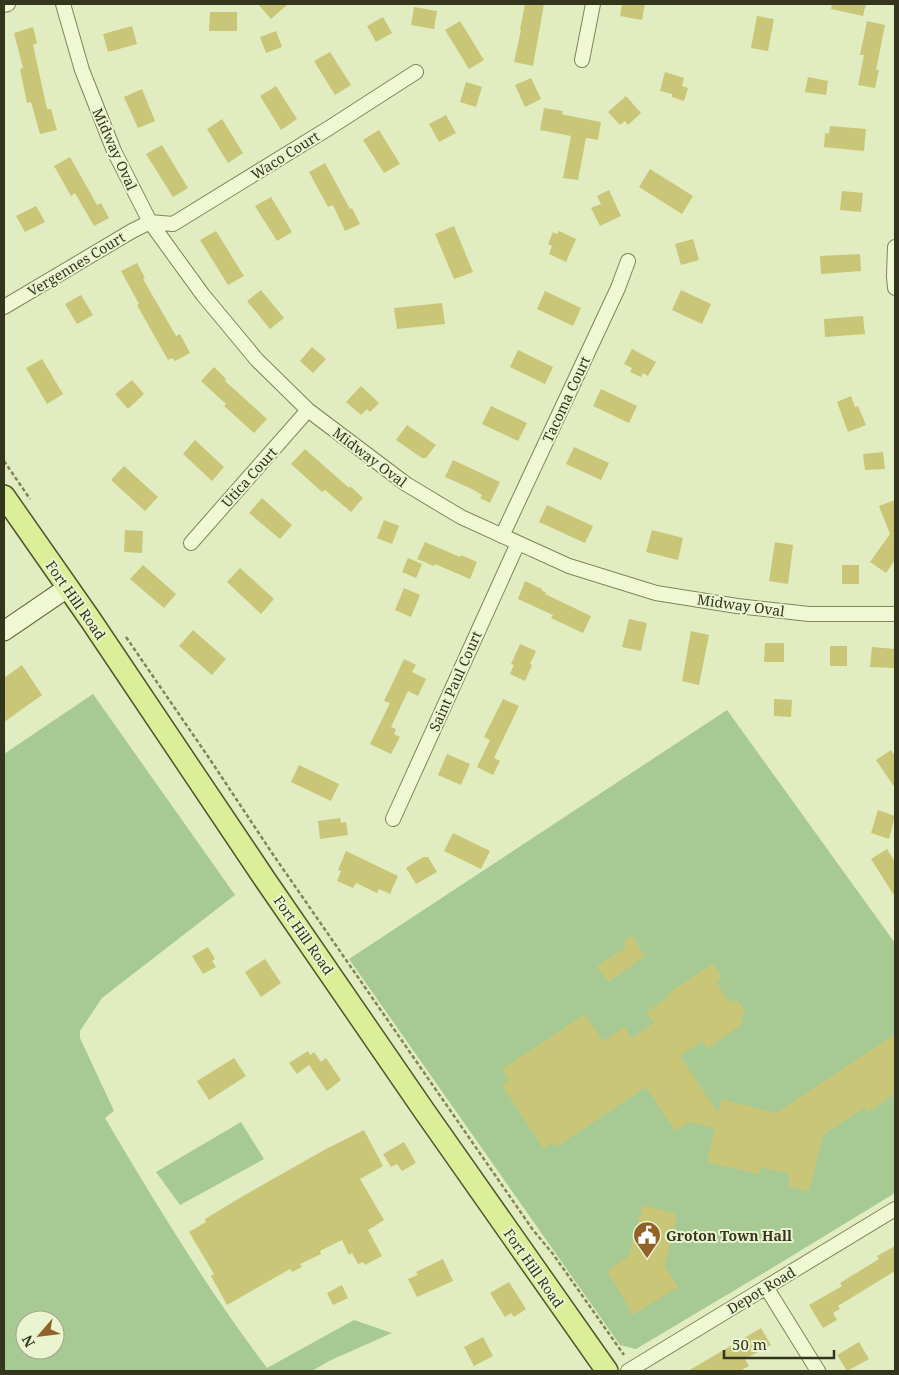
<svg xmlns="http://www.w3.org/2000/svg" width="899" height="1375" viewBox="0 0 899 1375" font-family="'Noto Serif',serif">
<rect width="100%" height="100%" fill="#e1ecc1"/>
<path fill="#a7ca95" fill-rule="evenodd" d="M93 694 235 895 102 998 80 1031V1038L114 1111 105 1118C156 1204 207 1289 267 1368L354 1320 392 1333 329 1361 312 1371H4V754ZM25 1320H55V1350H25Z
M727 710 895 943V1193L772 1268 636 1349 620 1345 349 959Z
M241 1122 264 1159 180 1205 156 1172Z"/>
<path fill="#c9c677" d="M258 4H288L271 19Z
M525 4H544L533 66 514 62 521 30H520Z
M622 4H645L642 20 620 16Z
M832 4H866L863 16 831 9Z
M414 7 437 11 434 29 411 25Z
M210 12H237V31H209Z
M757 16 774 19 768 51 751 48Z
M383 17 392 33 376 42 367 26Z
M460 21 484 60 469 69 445 30Z
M867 21 885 25 876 70H879L875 88 858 85 864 55H860Z
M132 26 137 44 108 52 103 34Z
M33 27 37 43 33 45 47 109H51L57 130 40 134 31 102 27 103 20 69 23 68 14 33Z
M276 31 282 47 266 53 260 37Z
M330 52 351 85 335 95 314 61Z
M665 72 684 78 682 86 688 88 684 101 672 97V94L660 91Z
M808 77 828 81 826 95 805 92Z
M531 78 541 99 525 107 515 85Z
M466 82 482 87 476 107 460 102Z
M276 86 297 119 281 130 260 96Z
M142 89 155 121 138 128 124 97Z
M626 96 641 113 628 125 625 121 620 125 608 112Z
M544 108 563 111 562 114 565 115 601 122 598 140 586 138 578 180 563 178 571 136 540 130Z
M446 115 456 133 439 142 429 124Z
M222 119 243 153 228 163 207 129Z
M830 126 866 129 864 151 824 147 825 133 829 134Z
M379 130 400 164 384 173 363 140Z
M162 145 188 188 173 197 146 154Z
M70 157 97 205 101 203 109 218 94 226 75 193 71 196 54 166Z
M325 163 350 209 352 208 360 224 345 231 333 205 328 207 309 172Z
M650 169 693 196 682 214 639 187Z
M609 190 621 216 600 226 591 208 601 204 597 196Z
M842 191 863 193 861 212 840 210Z
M271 197 292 232 277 241 255 206Z
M36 206 45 222 25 232 16 216Z
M454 226 473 272 454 279 435 234Z
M216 231 244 276 228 285 200 240Z
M559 231 576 239 566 262 549 254 552 246 548 244 553 232 557 234Z
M693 239 699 260 681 265 675 244Z
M860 254 861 271 821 274 820 256Z
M137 263 145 278 143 279 176 336 180 334 190 353 175 361 172 358 168 360 137 305 139 304 121 271Z
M261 290 284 318 270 329 247 301Z
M681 290 711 304 702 324 672 310Z
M545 291 581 308 573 326 537 309Z
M81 295 93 315 77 324 65 304Z
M442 303 445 324 397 329 394 308Z
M863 316 865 334 825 337 824 319Z
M312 347 326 359 313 373 300 361Z
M632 349 656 362 648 376 643 373 641 377 630 372 632 368 624 364Z
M518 350 553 367 545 384 510 367Z
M42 359 63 394 47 404 26 368Z
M214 367 226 379 225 381 267 419 254 433 224 406 226 404 201 381Z
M132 380 144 394 128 409 115 394Z
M361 386 379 403 370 412 367 409 361 415 346 402Z
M601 389 637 406 629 423 593 406Z
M851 396 855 407 858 406 866 425 848 432 837 402Z
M491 406 527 423 518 441 482 424Z
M407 425 436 445 426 458H422L396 440Z
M195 440 224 467 212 481 183 454Z
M574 447 609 463 601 480 566 464Z
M305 449 349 488 350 486 363 498 351 512 325 490 322 492 291 464Z
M883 452 885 469 865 470 863 454Z
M453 460 500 482 490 503 480 498 482 495 472 489 445 477Z
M124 466 158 497 145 511 111 480Z
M262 498 292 525 280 539 249 513Z
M895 500V560L886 573 870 562 890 534 879 506Z
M547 505 593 526 585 543 539 522Z
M384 520 399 526 392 544 377 538Z
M125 530 143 531 142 553 124 552Z
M652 530 683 538 678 560 646 552Z
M425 542 460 557 461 555 477 562 470 579 435 564 434 566 417 559Z
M775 542 793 545 788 584 769 581Z
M408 558 422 564 416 578 402 572Z
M143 565 176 594 164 608 130 579Z
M842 565H859V584H842Z
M240 568 274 599 261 614 227 582Z
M525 581 542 589V591L546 592 545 594 591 616 583 633 551 618 553 615 518 599Z
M404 588 420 595 411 617 395 610Z
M629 619 647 623 641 651 622 647Z
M193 630 226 659 212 675 179 646Z
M691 631 709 635 699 685 682 681Z
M765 643H784V662H764Z
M520 644 536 651 530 664 532 665 525 681 510 674 514 665 511 664Z
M830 646H847V666H830Z
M872 647 895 649V668L870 667Z
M404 659 416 665 412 672 426 679 418 696 408 691 391 727 396 729 394 734 400 737 391 754 370 744 390 703 384 701Z
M22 665 42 695 4 722V678Z
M503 699 519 706 494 758 500 761 493 775 477 767 490 740 484 737Z
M774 699 792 700 791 717 774 716Z
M891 750 895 756V788L876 760Z
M447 754 470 764 461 785 438 775Z
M299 765 339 784 331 801 291 782Z
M878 810 895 816 889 839 871 833Z
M340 818 341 823 346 822 348 835 320 839 318 821Z
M453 833 490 851 481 869 444 851Z
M887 849 895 862V897L871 859Z
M346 851 398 876 390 894 379 889 377 893 356 883 353 888 337 881 341 871 338 870Z
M423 857H428L437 872 416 884 406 868Z
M632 936 645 956 608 982 597 966 626 948 622 942Z
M208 947 215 959 212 961 216 967 203 974 192 956Z
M265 959 281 983 261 997 245 972Z
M713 964 722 978 716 982 730 1003 736 999 746 1013 740 1017 744 1023 707 1049 702 1041 680 1056 718 1113 722 1099 776 1113 895 1034V1094L868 1112 865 1107 823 1135 809 1191 788 1186 790 1174 761 1167 759 1174 707 1162 715 1128 689 1122 675 1131 646 1087 556 1147 553 1142 544 1149 502 1085 509 1080 502 1069 585 1014 603 1041 624 1027 631 1038 654 1023 646 1012 670 996 668 993Z
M308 1051 310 1055 314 1052 321 1062 326 1058 341 1080 327 1091 309 1065 297 1074 289 1063Z
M234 1058 246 1076 209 1100 197 1081Z
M364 1130 383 1166 360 1179 384 1220 368 1230 382 1256 365 1265 363 1262 358 1264 352 1253 349 1255 342 1240 320 1251 321 1254 300 1264 302 1267 292 1272 290 1269 227 1305 211 1276 214 1274 189 1232 206 1222 205 1219 243 1196 326 1149Z
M404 1142 416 1163 402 1171 397 1164 391 1167 383 1154Z
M643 1205 677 1214 665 1266 678 1287 633 1315 607 1270 628 1257Z
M895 1246V1271L838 1306 840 1309 833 1313 837 1320 823 1328 809 1305 842 1286 840 1283 879 1259 877 1256Z
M443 1259 453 1281 417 1297 408 1279 418 1275 416 1272Z
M509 1282 526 1309 514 1317 511 1313 505 1317 490 1293Z
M342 1285 348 1298 333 1305 327 1293Z
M761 1328 771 1345 745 1359 749 1366 740 1371H688Z
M483 1337 493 1356 474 1366 464 1347Z
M859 1342 869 1359 847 1371 837 1355Z"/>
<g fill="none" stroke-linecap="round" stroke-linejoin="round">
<g stroke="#818559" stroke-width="16">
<path id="minor" d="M63 4 82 70 114 151 150 222 203 295 257 360 308 410 406 484 461 517 569 566 656 593 737 606 809 614H895
M4 5 8 4
M582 60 593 4
M895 247 894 276 895 288
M4 307 132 231 150 222 173 224 329 128 416 72
M502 536 618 288 628 261
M191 543 308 410
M393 819 518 543
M766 1287 818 1371
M628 1371 895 1209"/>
</g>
<g stroke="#65673c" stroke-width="21">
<path id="secondary" d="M4 631 67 588"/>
</g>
<g stroke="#52532d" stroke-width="24">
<path id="primary" d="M4 496 90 619 266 881 425 1112 607 1371"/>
</g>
<path stroke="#818559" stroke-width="2.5" stroke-dasharray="4 2.5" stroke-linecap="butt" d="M4 461 30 499
M126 637 207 755 272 853 533 1230 553 1254 624 1355"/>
<use href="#minor" stroke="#eff7d3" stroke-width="14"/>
<use href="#secondary" stroke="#eff7d3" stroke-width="19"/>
<use href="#primary" stroke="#dbef99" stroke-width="21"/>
</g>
<defs>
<g id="civic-pin" transform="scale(1.4375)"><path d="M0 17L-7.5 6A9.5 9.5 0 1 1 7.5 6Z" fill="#92622b" stroke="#ebf4d0"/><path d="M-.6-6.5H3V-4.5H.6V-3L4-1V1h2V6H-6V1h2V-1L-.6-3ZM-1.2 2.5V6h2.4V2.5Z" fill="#fff"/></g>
</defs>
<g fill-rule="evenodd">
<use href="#civic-pin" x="647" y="1235"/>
</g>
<g text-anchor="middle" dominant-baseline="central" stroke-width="4" stroke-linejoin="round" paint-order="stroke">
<g font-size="14" fill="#34351d" stroke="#ebf4d0">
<text transform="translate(115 149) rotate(66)">Midway Oval</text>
<text transform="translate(285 155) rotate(-32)">Waco Court</text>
<text transform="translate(76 264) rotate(-31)">Vergennes Court</text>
<text transform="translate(566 399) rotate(-65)">Tacoma Court</text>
<text transform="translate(370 457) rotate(37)">Midway Oval</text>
<text transform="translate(249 477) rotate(-48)">Utica Court</text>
<text transform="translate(76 600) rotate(55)">Fort Hill Road</text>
<text transform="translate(741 605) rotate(8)">Midway Oval</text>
<text transform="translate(455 681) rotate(-66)">Saint Paul Court</text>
<text transform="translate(304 935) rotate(55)">Fort Hill Road</text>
<text transform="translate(534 1268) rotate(55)">Fort Hill Road</text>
<text transform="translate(761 1290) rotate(-31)">Depot Road</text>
</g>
<g font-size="14" font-weight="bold" fill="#34351d" stroke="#ebf4d0" text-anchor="start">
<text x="666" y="1235">Groton Town Hall</text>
</g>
</g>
<rect width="899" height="1375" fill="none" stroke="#34351d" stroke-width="10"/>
<g transform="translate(40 1335) rotate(242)"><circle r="24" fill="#ebf4d0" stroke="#a2a888"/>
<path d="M0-4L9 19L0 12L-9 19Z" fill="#92622b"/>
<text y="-8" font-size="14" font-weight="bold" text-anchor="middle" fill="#34351d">N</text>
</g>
<path d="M724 1350v8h110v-8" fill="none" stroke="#34351d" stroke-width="2.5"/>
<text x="732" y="1350" font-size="15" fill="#34351d" stroke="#ebf4d0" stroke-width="4" paint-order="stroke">50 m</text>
</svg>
